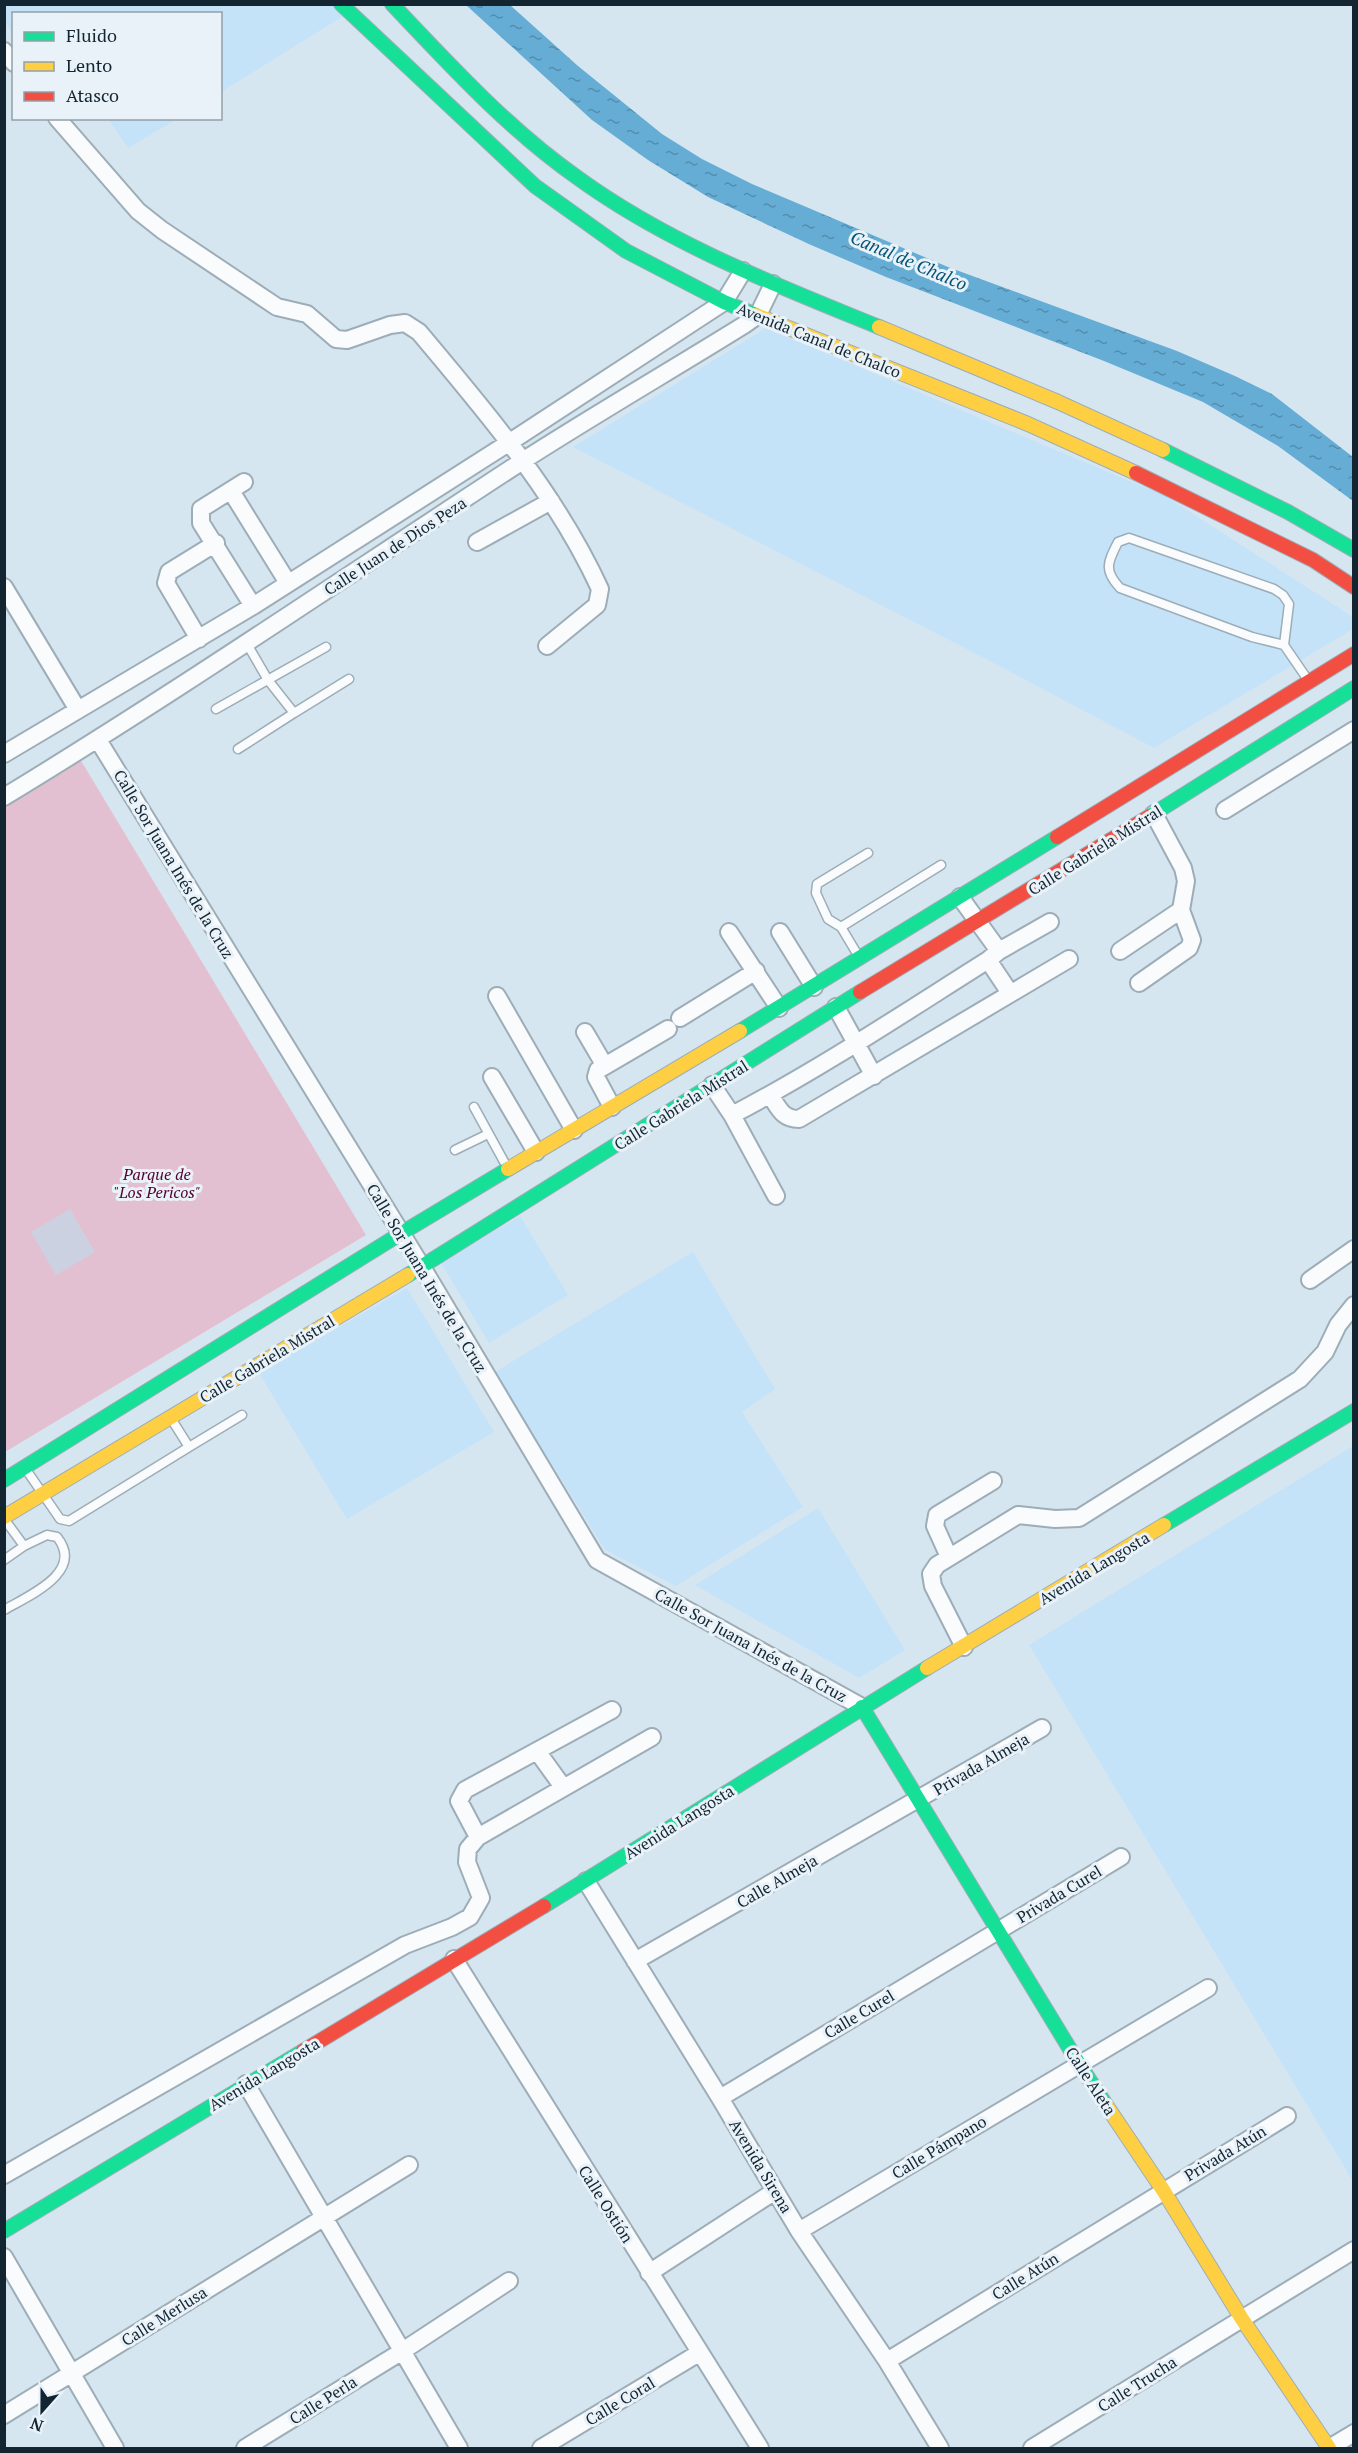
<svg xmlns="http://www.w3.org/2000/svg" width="1358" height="2453" viewBox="0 0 1358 2453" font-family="'PT Serif',serif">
<defs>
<pattern id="water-ripples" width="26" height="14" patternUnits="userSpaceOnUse" patternTransform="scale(1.5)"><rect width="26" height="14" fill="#65add5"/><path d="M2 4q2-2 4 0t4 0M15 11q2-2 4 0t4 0" fill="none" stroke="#528dad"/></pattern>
</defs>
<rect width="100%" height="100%" fill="#d6e6f0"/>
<path fill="#c4e3f8" d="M335 4 345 15 221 92 220 14H14L13 35 5 21 4 5Z
M108 119H177L128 148Z
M766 328 1165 496 1353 617V629L1154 748 996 664 573 447Z
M520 1216 568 1295 489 1343 441 1263Z
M693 1252 775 1389 742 1412 803 1507 676 1586 605 1550 495 1372Z
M407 1288 494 1432 347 1519 259 1373Z
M1353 1446V2181L1029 1645Z
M818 1508 905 1650 859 1678 695 1585Z"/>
<path fill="#e2c0d2" d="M77 754 366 1235 5 1452V798Z"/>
<path fill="url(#water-ripples)" d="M466 5H510L578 66 662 134 702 159 752 184 948 267 1177 351 1235 376 1272 394 1353 457V501L1278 446 1203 402 1104 361 886 277 811 245 708 197 648 160 592 120Z"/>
<path fill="#ccd1e2" d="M70 1209 95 1252 56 1275 31 1232Z"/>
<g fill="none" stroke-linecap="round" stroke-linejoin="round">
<g stroke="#9dadb7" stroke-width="11">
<path id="lane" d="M1284 645 1289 604 1283 595 1274 589 1129 538 1118 542C1108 562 1103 570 1120 588L1252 637 1284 645 1308 680
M216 709 326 647
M294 713 349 679
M238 749 294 713 268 680 247 644
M841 927 941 865
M859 957 841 927 828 919 816 893 817 884 868 853
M474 1107 507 1167
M455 1150 488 1134
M172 1420 189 1447 242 1415
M25 1468 60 1519 69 1521 189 1447
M4 1560 24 1546 5 1520
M4 1610C30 1595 85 1572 57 1537L47 1535 24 1546"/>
</g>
<g stroke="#9dadb7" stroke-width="20">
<path id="street" d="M4 51 14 63
M57 118 138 211 162 230 277 307 307 314 336 339 347 340 390 325 405 323 419 332C486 412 556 493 600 589L597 605 547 646
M244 482 201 509V523L253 606
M231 491 288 583
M477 542 551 501
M4 587 78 710
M199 639 166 583 169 572 216 543
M98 740 422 1267 597 1560 862 1707
M4 754 253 606 510 442 724 302 743 271
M4 797C180 690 349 574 521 462 594 415 670 371 744 325L758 315 773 284
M1225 810 1354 730
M960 897 999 951
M729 932 779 1008
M780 932 814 987
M1120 951 1181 910
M988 960 1010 993
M1139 983 1189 948 1192 940 1181 910 1186 881 1183 868 1154 814
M497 996 574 1130
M836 1007 874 1076
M680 1018 756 971
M585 1032 605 1066
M492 1077 536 1152
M712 1085 732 1115 776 1196
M770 1095C779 1108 782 1119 799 1119L1069 959
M612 1107 596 1077 598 1070 668 1029
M732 1115C820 1069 904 1013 988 960L999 951 1050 922
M1310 1280 1354 1249
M949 1557 935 1526 937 1515 993 1481
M964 1647 933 1586 931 1574 937 1565 1018 1515 1055 1519 1079 1518 1300 1379 1325 1352 1338 1325 1354 1305
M537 1751 563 1787
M478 1837 459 1801 465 1790 612 1710
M586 1881 720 2098 799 2231 887 2361 940 2448
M454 1959 760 2448
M635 1961 1042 1728
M246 2084 459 2448
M720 2098 1121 1857
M4 2175 405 1945 452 1927 470 1917 481 1898 467 1862 468 1849 478 1837 652 1737
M799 2231 1208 1988
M4 2257 115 2448
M649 2273 775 2191
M887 2361 1287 2116
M4 2415 409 2165
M245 2448 401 2352 509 2281
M541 2448 699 2353
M1032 2448 1354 2250
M1329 2448 1354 2433"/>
</g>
<g stroke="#9dadb7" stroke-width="16">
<path id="fast" d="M341 4 535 186 626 251 724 302 756 315
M392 4C450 65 508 129 578 178 669 244 776 285 879 327
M1163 450 1288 512 1354 550
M1150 816 1354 688
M740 1031 1057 837
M408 1275 860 992
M4 1480 400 1234 508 1169
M1164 1525 1354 1411
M862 1707 1079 2064 1106 2105
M544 1906 927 1668
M4 2231 303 2051"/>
</g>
<g stroke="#9dadb7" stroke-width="16">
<path id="slow" d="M756 315 1028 424 1136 473
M879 327 1058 402 1163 450
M508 1169 740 1031
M4 1517 408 1275
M927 1668 1164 1525
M1106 2105 1163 2190 1242 2319 1329 2448"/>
</g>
<g stroke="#9dadb7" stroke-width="16">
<path id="jam" d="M1136 473 1313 560 1354 587
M1057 837 1354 654
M860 992 1150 816
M303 2051 544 1906"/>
</g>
<use href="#lane" stroke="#f9fbfd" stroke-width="8"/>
<use href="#street" stroke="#f9fbfd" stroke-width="16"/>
<use href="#fast" stroke="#16e098" stroke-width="14"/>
<use href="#slow" stroke="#ffcf43" stroke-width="14"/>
<use href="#jam" stroke="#f24e42" stroke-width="14"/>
</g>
<g text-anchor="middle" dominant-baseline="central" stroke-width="6" stroke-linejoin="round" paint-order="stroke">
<g font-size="16" fill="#132531" stroke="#e9f2f8">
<text transform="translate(819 340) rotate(22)">Avenida Canal de Chalco</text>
<text transform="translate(395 546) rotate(-33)">Calle Juan de Dios Peza</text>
<text transform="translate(1095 850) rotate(-32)">Calle Gabriela Mistral</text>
<text transform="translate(174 864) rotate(59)">Calle Sor Juana Inés de la Cruz</text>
<text transform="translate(681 1105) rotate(-32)">Calle Gabriela Mistral</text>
<text transform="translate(427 1278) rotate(59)">Calle Sor Juana Inés de la Cruz</text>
<text transform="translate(267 1359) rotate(-31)">Calle Gabriela Mistral</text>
<text transform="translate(1094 1568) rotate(-31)">Avenida Langosta</text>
<text transform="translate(751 1645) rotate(29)">Calle Sor Juana Inés de la Cruz</text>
<text transform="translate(981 1764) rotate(-30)">Privada Almeja</text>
<text transform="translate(679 1822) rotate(-32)">Avenida Langosta</text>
<text transform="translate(777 1881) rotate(-30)">Calle Almeja</text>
<text transform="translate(1059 1894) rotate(-31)">Privada Curel</text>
<text transform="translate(859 2014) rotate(-31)">Calle Curel</text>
<text transform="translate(264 2074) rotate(-31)">Avenida Langosta</text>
<text transform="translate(1091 2081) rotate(57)">Calle Aleta</text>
<text transform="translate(939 2147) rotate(-31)">Calle Pámpano</text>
<text transform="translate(1225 2153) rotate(-31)">Privada Atún</text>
<text transform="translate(761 2166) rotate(59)">Avenida Sirena</text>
<text transform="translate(606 2204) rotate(58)">Calle Ostión</text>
<text transform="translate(1025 2276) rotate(-32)">Calle Atún</text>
<text transform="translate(164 2316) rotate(-32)">Calle Merlusa</text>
<text transform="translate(1137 2384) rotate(-32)">Calle Trucha</text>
<text transform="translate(323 2400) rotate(-32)">Calle Perla</text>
<text transform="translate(620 2401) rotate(-31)">Calle Coral</text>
</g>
<g font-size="16" font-style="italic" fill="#55012d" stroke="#e9f2f8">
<text x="157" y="1174">Parque de<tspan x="157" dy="18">"Los Pericos"</tspan></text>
</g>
<g font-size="18" font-style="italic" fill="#055276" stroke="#e9f2f8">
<text transform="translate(909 260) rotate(23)">Canal de Chalco</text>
</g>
</g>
<rect width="1358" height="2453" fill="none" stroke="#132531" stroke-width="12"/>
<rect x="12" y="12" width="210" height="108" fill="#e9f2f8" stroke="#93a0a8" stroke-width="1.5"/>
<rect x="24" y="32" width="30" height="9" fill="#16e098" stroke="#93a0a8" stroke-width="1.5"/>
<text x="66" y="42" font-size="18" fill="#132531">Fluido</text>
<rect x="24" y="62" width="30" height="9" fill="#ffcf43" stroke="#93a0a8" stroke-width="1.5"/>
<text x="66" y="72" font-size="18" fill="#132531">Lento</text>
<rect x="24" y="92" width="30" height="9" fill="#f24e42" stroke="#93a0a8" stroke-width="1.5"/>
<text x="66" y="102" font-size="18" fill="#132531">Atasco</text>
<g transform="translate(42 2411) rotate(201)" stroke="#e9f2f8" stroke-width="4.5" paint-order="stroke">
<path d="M0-4.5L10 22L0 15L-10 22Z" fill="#132531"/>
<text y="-9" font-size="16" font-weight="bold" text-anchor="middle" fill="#132531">N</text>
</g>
</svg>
